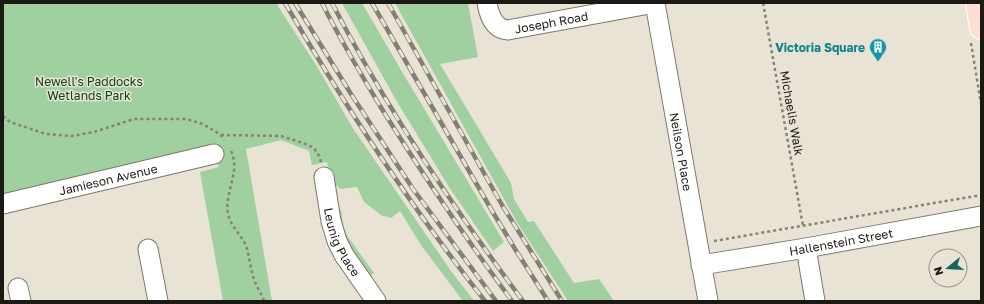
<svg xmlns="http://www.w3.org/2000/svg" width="984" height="304" viewBox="0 0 984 304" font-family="'Golos Text',sans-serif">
<rect width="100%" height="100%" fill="#e8e3d4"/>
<path fill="#a0d0a0" d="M3 3H276L316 65 354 130 451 271 474 301H463L421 245 400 211 391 218 381 215 364 202 357 187 341 189 331 182 327 162 312 165 309 151 281 140 246 149 272 301H223L200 172 219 167 213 144 187 152 3 195Z
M342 3H362L401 70 504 242 493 251 449 187 396 100Z
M395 3H468L478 57 440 64 511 183 514 199 528 222 534 221 574 283 599 279 614 301H568L518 224Z
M341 210 344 228 348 237 374 273 369 277 349 251 336 211Z"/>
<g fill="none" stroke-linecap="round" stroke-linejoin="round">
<g stroke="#7d786b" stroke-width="21">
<g id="minor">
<path id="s1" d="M487 3C489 15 494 29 508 30L655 3"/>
<path id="s2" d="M655 3 708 301"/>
<path id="s3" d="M324 177 331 221 337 241 344 255 376 301"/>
<path id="s4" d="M3 204 214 154"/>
<path d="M806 248 815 301"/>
<path d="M148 249 158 301"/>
<path id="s5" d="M701 265 806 248 981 216"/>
<path d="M18 288 21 301"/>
</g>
</g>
<g stroke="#fff" stroke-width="24">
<path id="major" d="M977 3 981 28"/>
</g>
<path stroke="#858277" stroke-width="2.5" stroke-dasharray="3 3" stroke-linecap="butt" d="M763 3 803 226
M971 43 981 104
M3 116 10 122 46 134 72 136 94 132 134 119H186L203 124 221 135 224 140
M221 135 281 136 303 143 314 148 319 156 321 162
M231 151C241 172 224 193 228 214 231 227 241 234 246 246 250 257 250 270 255 282 257 288 262 294 264 301
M714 241 981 195"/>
<use href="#minor" stroke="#fff" stroke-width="19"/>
<use href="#major" stroke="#fddfd4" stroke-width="22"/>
<g stroke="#838076" stroke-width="4.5">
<path id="rail" d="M285 3C345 106 411 207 485 301
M295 3 351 94 413 189 496 301
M322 3C341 41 363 78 385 114 425 178 467 240 512 301
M332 3C386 108 452 206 523 301
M372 3 491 209 515 249 548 301
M388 3 502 205 562 301"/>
</g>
<use href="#rail" stroke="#e8e3d4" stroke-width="3" stroke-dasharray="9" stroke-linecap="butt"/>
</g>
<defs>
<g id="building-pin" transform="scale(0.9)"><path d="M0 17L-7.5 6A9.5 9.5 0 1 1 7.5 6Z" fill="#0f9aa8" stroke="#e8e3d4"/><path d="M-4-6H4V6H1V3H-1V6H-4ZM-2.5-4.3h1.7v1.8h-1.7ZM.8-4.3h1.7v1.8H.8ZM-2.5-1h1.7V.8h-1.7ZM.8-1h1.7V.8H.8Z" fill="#fff"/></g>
</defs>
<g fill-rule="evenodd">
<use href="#building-pin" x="878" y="47"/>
</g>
<g text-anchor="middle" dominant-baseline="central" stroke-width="3" stroke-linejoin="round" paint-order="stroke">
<g font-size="12" fill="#1b1914" stroke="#e8e3d4">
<text stroke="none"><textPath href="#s1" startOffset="81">Joseph Road</textPath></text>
<text transform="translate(792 113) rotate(80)">Michaelis Walk</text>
<text stroke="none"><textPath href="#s2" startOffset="151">Neilson Place</textPath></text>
<text stroke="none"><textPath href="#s4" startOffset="108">Jamieson Avenue</textPath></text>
<text stroke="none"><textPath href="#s3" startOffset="68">Leunig Place</textPath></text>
<text stroke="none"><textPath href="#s5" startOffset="142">Hallenstein Street</textPath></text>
</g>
<g font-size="12" font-weight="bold" fill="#0d838f" stroke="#e8e3d4" text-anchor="end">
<text x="865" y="47">Victoria Square</text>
</g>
<g font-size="12" fill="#0d4213" stroke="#e8e3d4">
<text x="89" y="81">Newell's Paddocks<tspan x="89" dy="14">Wetlands Park</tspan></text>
</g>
</g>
<rect width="984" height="304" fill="none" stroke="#1b1914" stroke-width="8"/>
<g transform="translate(948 268) rotate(252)"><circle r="19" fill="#e8e3d4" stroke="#969287"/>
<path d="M0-3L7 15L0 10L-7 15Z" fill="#16645f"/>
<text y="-6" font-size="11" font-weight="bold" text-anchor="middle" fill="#1b1914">N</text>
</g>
</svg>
